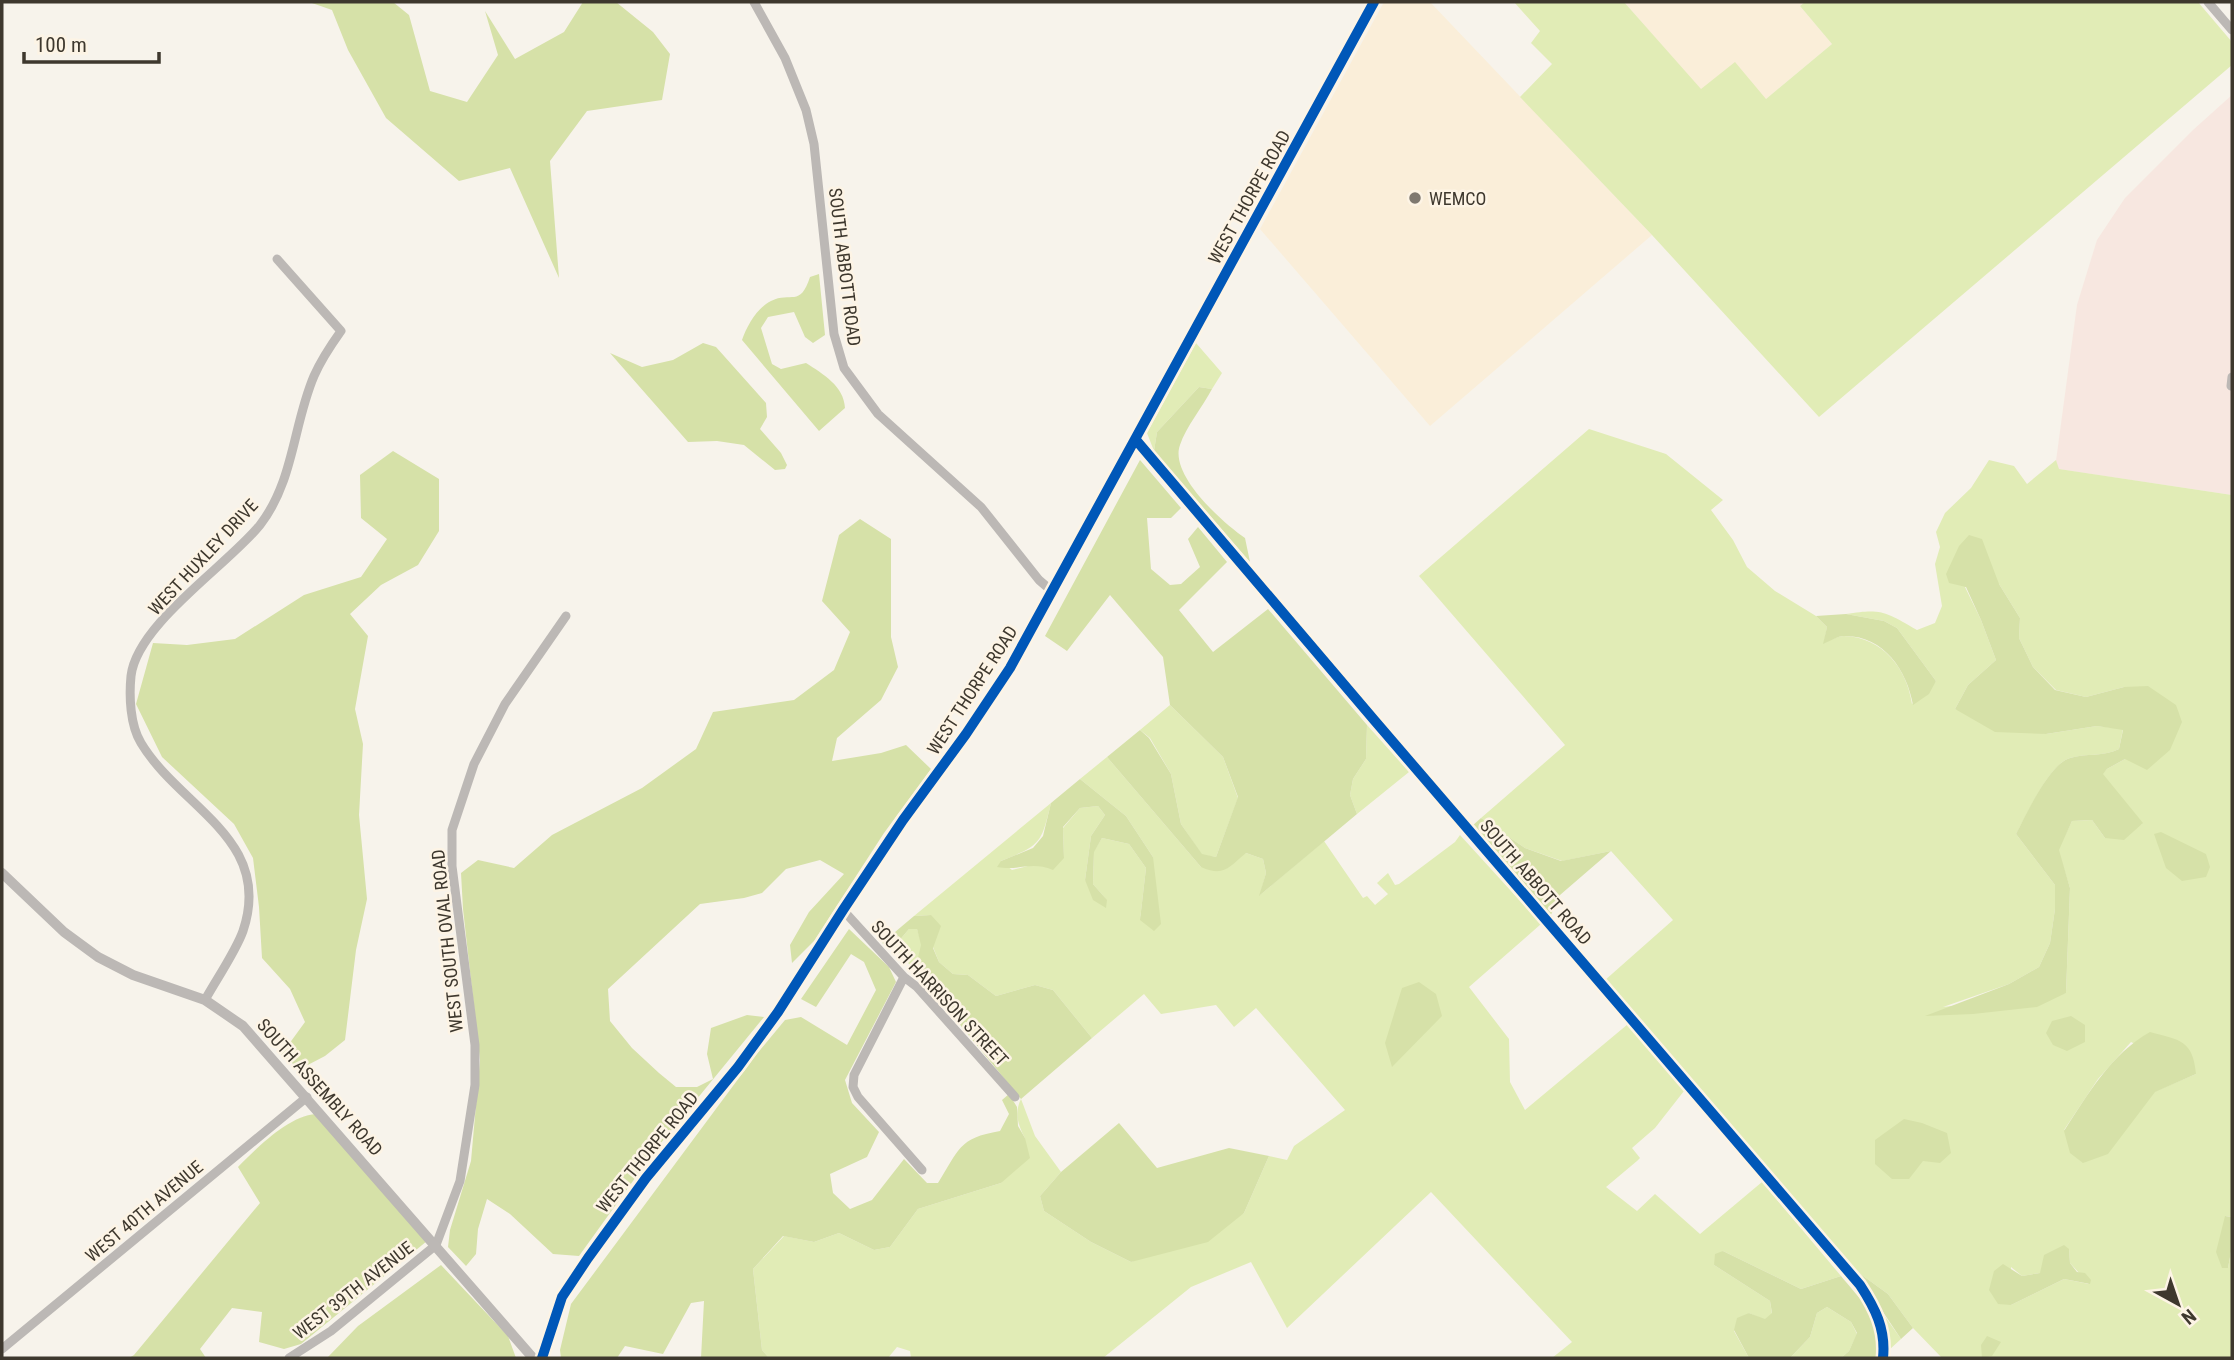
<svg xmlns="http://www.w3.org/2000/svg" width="2234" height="1360" viewBox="0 0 2234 1360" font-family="'Roboto Condensed',sans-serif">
<rect width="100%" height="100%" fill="#f7f3eb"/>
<path fill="#f7e7e0" d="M2232 95V495L2058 469 2056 461 2077 305 2097 240 2125 198 2193 130Z"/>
<path fill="#faeed9" d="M1384 2H1430L1652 235 1430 426 1260 229Z
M1624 2H1805L1800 6 1832 44 1766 99 1701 90Z"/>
<path fill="#e1ecb6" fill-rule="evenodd" d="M1514 2H1624L1701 89 1735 62 1766 99 1832 44 1800 6 1805 2H2198L2232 42V65L1819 417 1652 235 1520 97 1552 64 1531 43 1540 31Z
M1196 343 1222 373 1212 389 1199 387 1157 432 1154 451 1147 433Z
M1589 429 1666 454 1723 500 1711 510 1733 540 1747 567 1775 591 1816 616 1827 627 1824 643C1830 640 1838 636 1844 636 1883 637 1907 669 1912 704L1936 681 1897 628 1884 621 1846 614C1882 608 1886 612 1917 630L1935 623 1942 606 1935 564 1940 547 1936 532 1945 513 1971 488 1989 460 2014 466 2027 484 2056 460 2059 469 2232 495V1217L2226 1216 2228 1268 2232 1246V1358H1942L1913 1328 1888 1294 1855 1270 1604 981 1673 920 1611 851 1562 861 1525 848 1481 818 1565 745 1419 576ZM1999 584 2020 618 2019 638 2033 667 2056 690 2086 697 2124 687 2125 759 2107 769 2102 774 2142 824 2105 838 2092 820 2072 821 2058 850 2070 888 2066 993 1943 1007 2009 984 2039 967 2050 943 2055 909V885L2016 834C2027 815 2049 764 2070 758 2088 753 2103 757 2119 749L2123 729 2097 726 2046 734 1955 709 1968 685 1996 660 1981 620 1965 587ZM2131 1042 2196 1074 2064 1130 2098 1079ZM2069 1249 2070 1263 2089 1284 2064 1279 2011 1305V1267L2022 1276 2040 1273Z
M1170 705 1223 757 1238 798 1216 857 1202 855 1181 824 1171 774 1150 738 1140 730Z
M1367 725 1409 772 1357 814 1350 795 1353 779 1366 759Z
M1107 757 1201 867 1246 853 1263 859 1266 873 1260 895 1324 841 1363 898 1367 896 1375 905 1388 894 1377 883 1388 873 1395 885 1399 884 1455 842 1460 835 1541 924 1469 987 1509 1039 1510 1082 1525 1110 1628 1024 1684 1091 1655 1128 1632 1148 1640 1158 1637 1161 1606 1187 1637 1211 1655 1194 1700 1234 1762 1182 1841 1276 1801 1289 1723 1251 1714 1265 1770 1301 1772 1314 1765 1320 1749 1313 1734 1331 1749 1358H1552L1572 1342 1431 1192 1287 1328 1251 1262 1191 1287 1103 1358H911L910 1351 897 1347 888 1358H769L762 1350 753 1269 784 1236 814 1242 839 1233 874 1250 890 1247 918 1209 1001 1183 1025 1138C1018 1125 1014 1113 1021 1099L1035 1136 1061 1172 1040 1196 1044 1211 1091 1242 1131 1262 1244 1213 1269 1156 1287 1160 1294 1146 1345 1110 1256 1008 1234 1027 1216 1005 1161 1014 1144 994 1092 1038 1053 990 1035 985 996 996 968 975 953 974 939 962 933 947 931 915 914 916 1051 803C1041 844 1041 845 1001 861L1012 870 1064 857 1063 828 1080 808 1098 806 1105 815 1091 836 1085 880 1106 899 1093 884 1094 851 1102 838 1129 844 1146 868 1140 920 1153 857 1126 816 1080 779Z
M909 929H917L922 945 915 970 893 948Z
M1827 1307 1851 1322 1857 1334 1849 1351 1841 1358H1790L1810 1337 1817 1313Z
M1884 1315 1901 1339 1889 1350Z"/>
<path fill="#d6e1a8" d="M309 2H393L409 15 430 91 467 102 498 55 485 11 515 59 564 32 583 2H616L653 32 670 54 662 100 587 111 550 161 559 278 510 168 459 181 386 118 348 50 332 10Z
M819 274 825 335 813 343 805 337 794 312 768 317 761 328 772 364 781 369 806 363C823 374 844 386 845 408L819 431 742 340C747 326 757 308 771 301 791 291 800 308 810 277Z
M703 343 716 347 766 403 767 417 760 429 781 453 787 465 785 469 775 470 744 445 717 441 688 442 610 353 642 367 673 360Z
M1199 387 1212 389C1203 406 1186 427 1180 445 1169 475 1223 523 1245 538L1250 562 1154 451 1157 432Z
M393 451 439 479V531L418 565 381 585 350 614 368 636 355 709 363 744 359 815 367 899 356 950 345 1040 325 1056 300 1069 281 1055 305 1022 290 989 262 958 259 907 253 858 234 824 162 757 136 704 153 643 187 645 235 639 304 595 361 577 387 539 361 518 360 475Z
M1140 460 1181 508 1171 518H1147L1151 569 1170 585 1181 584 1200 567 1188 539 1198 527 1227 562 1179 610 1213 652 1268 609 1367 725 1366 759 1353 779 1350 795 1357 814 1259 896 1266 873 1263 859 1246 853C1228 868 1224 877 1201 867L1107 757 1140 730 1149 738 1171 774 1181 824 1202 854 1216 857 1238 797 1223 757 1170 705 1163 657 1110 595 1067 651 1045 636Z
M860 519 891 539V637L898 667 881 700 837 738 832 761 881 753 906 745 931 769 884 833 814 941 792 963 790 945 809 912 844 874 820 860 786 869 762 893 744 898 700 904 608 989 610 1021 632 1048 659 1073 676 1087H697L713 1079 707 1054 711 1028 747 1015 764 1017 656 1149 579 1256 553 1254 510 1214 487 1199 478 1229 476 1254 466 1266 448 1247 450 1230 471 1161 480 1060 463 909 461 873 478 860 514 868 552 835 642 788 696 749 713 712 794 700 834 670 850 632 822 601 839 535Z
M1969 535 1982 539 1999 584 2020 618 2019 638 2033 667 2055 690 2086 697 2124 687 2148 686 2176 705 2182 722 2170 750 2147 770 2125 759 2107 769 2103 774 2143 823 2124 840 2105 838 2092 820 2072 821 2059 850 2070 888 2066 993 2037 1007 1973 1014 1925 1016 2009 984 2039 967 2050 943 2055 909V885L2016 834C2026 815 2049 764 2070 758 2087 753 2103 757 2119 749L2123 730 2097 726 2046 734 1995 732 1955 709 1968 685 1996 660 1981 620 1966 587 1949 583 1946 574 1959 546Z
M1846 614 1884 621 1897 628 1936 681 1929 694 1913 705C1907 670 1883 635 1844 636 1838 636 1830 641 1823 644L1827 627 1816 616Z
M1080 779 1126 816 1153 857 1161 924 1154 931 1140 920 1146 868 1129 844 1102 838 1094 852 1093 884 1107 900 1106 908 1093 900 1085 880 1091 836 1105 815 1098 806 1080 808 1063 827 1064 858 1053 870C1031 861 1020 871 997 867L1001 861 1033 848 1043 836 1051 803Z
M1481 818 1525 848 1561 861 1611 851 1560 895 1550 917 1472 826Z
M2161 832 2206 854 2210 867 2206 877 2182 881 2166 868 2154 834Z
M931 915 941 926 933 948 939 962 953 974 968 975 996 996 1035 985 1053 990 1092 1038 1021 1099 915 970 921 945 917 929H909L893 948 882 943 914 916Z
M849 929 889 967 896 982 845 1080 852 1103 879 1132 867 1157 830 1174 833 1193 850 1209 872 1200 904 1159 927 1183H938C959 1150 958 1138 1000 1131L1009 1114 1002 1100 1009 1094 1017 1107 1018 1126 1025 1138 1030 1158 1001 1183 918 1209 890 1247 874 1250 839 1233 814 1242 783 1236 753 1269 762 1350 769 1358H701L704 1301 691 1303 663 1354 625 1346 617 1358H561L560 1350 571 1304 756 1055 785 1020 801 1017 847 1045 876 990 864 962 851 954 816 1007 801 999Z
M1419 982 1436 994 1442 1016 1392 1067 1385 1043 1402 988Z
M2071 1016 2085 1025V1042L2067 1051 2053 1045 2046 1033 2052 1021Z
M2150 1032C2180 1040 2193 1040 2196 1074L2155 1092 2108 1154 2083 1163 2070 1153 2064 1131C2088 1094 2111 1054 2150 1032Z
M316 1114 427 1241 301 1344 284 1349 259 1342 262 1312 232 1308 200 1349 206 1358H129L134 1355 260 1203 238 1167C257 1148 288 1116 316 1114Z
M1904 1119 1922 1123 1947 1133 1951 1153 1940 1163 1923 1161 1909 1179H1892L1875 1164V1140Z
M1119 1123 1157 1168 1229 1148 1269 1156 1244 1213 1208 1242 1131 1262 1091 1242 1044 1211 1040 1196 1061 1172Z
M2225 1216 2232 1217V1246L2228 1268H2222L2216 1252Z
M2064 1245 2069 1249 2070 1263 2077 1272 2085 1273 2091 1280 2090 1284 2064 1279 2011 1305 1998 1304 1989 1290 1994 1271 2003 1264 2022 1276 2040 1273 2044 1255Z
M1723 1251 1801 1289 1841 1276C1863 1303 1884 1320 1876 1358H1841L1849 1351 1857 1333 1851 1322 1827 1307 1817 1313 1810 1337 1790 1358H1749L1734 1330 1737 1318 1749 1313 1765 1319 1772 1313 1770 1301 1714 1265 1715 1254Z
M441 1265 508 1336 516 1358H327L358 1326Z
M1855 1270 1888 1294 1913 1328 1901 1339Z
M1987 1336 2001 1342 1992 1356 1982 1358 1981 1345Z"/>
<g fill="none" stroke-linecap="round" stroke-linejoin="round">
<path stroke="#bcb8b5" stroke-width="9" d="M754 2 785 58 806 110 814 144 834 334 844 368 878 414 981 507 1039 580 1053 592
M2208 2 2232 30
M2231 386 2232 377
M1136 440 1375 721 1860 1285C1875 1308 1886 1329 1883 1358
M843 910 904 977 917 987 1015 1097
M904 977 854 1075 853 1087 858 1097 922 1170
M205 1000C216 980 236 951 243 931 274 839 180 808 141 743 130 725 129 696 131 676 137 624 228 565 260 525 294 481 293 425 314 376 321 360 331 345 341 331L277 259
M2 1349 307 1097
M289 1358 331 1331 436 1245 460 1181 475 1085V1045L452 866V830L474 764 505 704 566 616"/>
<path stroke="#bcb8b5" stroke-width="10" d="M2 873 64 932 98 957 133 975 205 1000 243 1026 533 1358
M542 1358 562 1297 588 1258 646 1178 738 1067 778 1012 843 910 903 820 966 734 1010 668 1374 2"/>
<g stroke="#fdf4e5" stroke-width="15">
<path id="cycleway" d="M1136 440 1375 721 1860 1285C1875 1308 1886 1329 1883 1358
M542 1358 562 1297 588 1258 646 1178 738 1067 778 1012 843 910 903 820 966 734 1010 668 1374 2"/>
</g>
<use href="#cycleway" stroke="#0057b8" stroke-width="10"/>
</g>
<circle fill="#7f7970" stroke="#fdf4e5" stroke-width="2.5" cx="1415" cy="198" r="7"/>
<g text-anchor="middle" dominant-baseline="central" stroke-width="5" stroke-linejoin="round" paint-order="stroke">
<g font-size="18" fill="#3e382e" stroke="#fdf4e5">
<text transform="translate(1249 197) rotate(-61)">WEST THORPE ROAD</text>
<text transform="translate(845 267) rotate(83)">SOUTH ABBOTT ROAD</text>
<text transform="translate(203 557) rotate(-47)">WEST HUXLEY DRIVE</text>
<text transform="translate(972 690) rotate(-57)">WEST THORPE ROAD</text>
<text transform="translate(1536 882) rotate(49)">SOUTH ABBOTT ROAD</text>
<text transform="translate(447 941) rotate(-96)">WEST SOUTH OVAL ROAD</text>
<text transform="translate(940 993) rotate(47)">SOUTH HARRISON STREET</text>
<text transform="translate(320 1087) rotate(48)">SOUTH ASSEMBLY ROAD</text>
<text transform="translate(647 1152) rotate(-51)">WEST THORPE ROAD</text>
<text transform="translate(144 1211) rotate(-40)">WEST 40TH AVENUE</text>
<text transform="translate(353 1290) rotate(-38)">WEST 39TH AVENUE</text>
</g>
<g font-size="18" fill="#3e382e" stroke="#fdf4e5" text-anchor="start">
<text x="1429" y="198">WEMCO</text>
</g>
</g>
<rect width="2234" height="1360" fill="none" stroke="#3e382e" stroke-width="7"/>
<g transform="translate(2178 1304) rotate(140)" stroke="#fdf4e5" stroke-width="5" paint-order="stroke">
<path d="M0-5L12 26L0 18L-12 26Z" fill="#3e382e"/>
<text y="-10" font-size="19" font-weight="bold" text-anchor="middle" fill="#3e382e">N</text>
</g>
<path d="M24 52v10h135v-10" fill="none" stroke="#3e382e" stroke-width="3.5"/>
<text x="35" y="52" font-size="21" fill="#3e382e" stroke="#fdf4e5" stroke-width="5" paint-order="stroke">100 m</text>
</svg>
